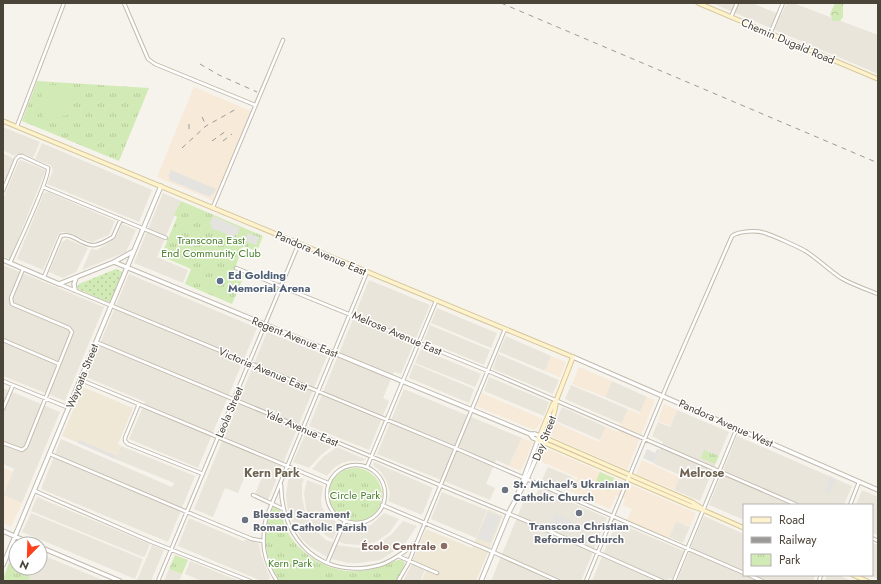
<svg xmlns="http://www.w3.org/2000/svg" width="881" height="584" viewBox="0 0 881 584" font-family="Jost,sans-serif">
<defs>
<pattern id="grass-dots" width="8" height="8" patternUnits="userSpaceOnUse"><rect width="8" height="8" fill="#d2eab5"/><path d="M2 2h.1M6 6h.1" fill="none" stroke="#b6ca9c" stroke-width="1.8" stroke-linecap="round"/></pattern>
<pattern id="forest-crowns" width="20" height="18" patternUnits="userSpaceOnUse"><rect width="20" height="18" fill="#d2eab5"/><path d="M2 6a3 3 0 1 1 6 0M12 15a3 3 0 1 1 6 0" fill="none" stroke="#b6ca9c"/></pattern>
<pattern id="park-tufts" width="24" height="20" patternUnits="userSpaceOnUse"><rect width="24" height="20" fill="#d2eab5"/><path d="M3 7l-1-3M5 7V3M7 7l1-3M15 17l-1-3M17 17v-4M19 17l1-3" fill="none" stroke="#b6ca9c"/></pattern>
</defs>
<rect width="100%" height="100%" fill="#f6f3ec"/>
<path fill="#eae5da" d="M712 3H752L781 15 787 3H793L878 35V74Z
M3 127 40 142 33 158 24 154H17L14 156 3 150Z
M42 143 152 190 139 222 47 184 53 171 52 168 50 165 35 159Z
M3 153 14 159 3 185Z
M21 160 45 170V172L10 259 3 256V199L19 161Z
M48 192 115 221 109 235 92 242 64 232H61L58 235 43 270 17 259 44 193Z
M163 193 181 201 157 257 188 270 183 283 134 263Z
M122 224 136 230 126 252 82 270 91 249 97 250 115 239Z
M67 239 88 248 76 272 63 278 49 272 62 242Z
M3 265 104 307 65 401 3 376Z
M129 274 257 328 198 468 129 439 145 402 86 377Z
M369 280 430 305 401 374 394 372 383 398 389 401 369 450 309 426Z
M437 308 497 333 491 348 431 323Z
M430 325 490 350 484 365 424 340Z
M267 332 327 356 268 500 255 494 262 477 247 471 238 493 225 488 213 517 194 509Z
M506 336 551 356 545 371 499 352Z
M421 349 481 374 475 387 415 363Z
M498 354 559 380 553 394 493 369Z
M414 364 474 389 469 403 409 378Z
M489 377 549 402 544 416 484 391Z
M612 381 647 397 640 412 605 397Z
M571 385 628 409 622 424 565 399Z
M3 388 60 412 22 503 3 495 14 469 3 464Z
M404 389 522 438 509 466 496 460 486 484 495 488 490 500 377 454Z
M562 407 606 427 600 440 556 421Z
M677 410 729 432 700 501 674 490 680 475 654 464 663 442 652 436 658 422 670 427Z
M305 435 331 445 330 448 320 456 309 468 293 462Z
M737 436 852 486 844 505H744V520L709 505Z
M61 439 172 487 174 483 115 459 121 446 195 476 168 542 41 489Z
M337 447 365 459 364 461H349L342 463 335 467 327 476 312 469 324 456Z
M374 462 433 488 422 515 388 501 390 494 387 482 381 472 373 465Z
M548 467 572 477 567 490 542 480Z
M289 473 304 479 302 484V498L306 515 314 529 326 540 334 543 328 558 309 546 301 538 292 521 288 511 286 495Z
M307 480 323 486 321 500 322 507 326 514 340 525 333 539 328 537 315 527 309 517 306 509 304 493Z
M539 488 607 518 581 581H491L525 498 533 502Z
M862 490 878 497V535L872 533V505H856Z
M442 492 487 510 476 538 431 519Z
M37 497 150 544 145 556 143 557 31 511Z
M31 513 143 559 135 579 22 532Z
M384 513 399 519 390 532 379 540 368 545H360L346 544 339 542 346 526 355 528 371 525Z
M704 516 744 534V575H815L813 581H677Z
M189 518 243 541 249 539 259 544 261 555 270 578 266 581H262L178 546Z
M403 521 417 526 406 542 390 554 380 560 360 563H348L332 559 337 545 358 548 377 544 392 534Z
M676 521 690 527 683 543 669 537Z
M616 522 684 551 672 579 669 578 668 581H592Z
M872 543 878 545V579L869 575H872Z
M152 545 164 550 151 581H138L137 580Z
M40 554 105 581H29V568H40Z
M190 561 239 581H202L185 574Z
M412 564 425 570 420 581H403Z
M169 569 182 574 179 581H164Z
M827 575H838L852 581H825Z"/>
<path fill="#f7ead8" d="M194 87 251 111 214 201 157 177Z
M551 356 566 362 560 377 545 371Z
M579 367 612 381 605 397 572 384Z
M482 393 543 419 537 428 534 430 476 406Z
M647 397 655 400 627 470 550 436 556 423 599 442 606 427 618 432 628 409 639 414Z
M664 404 677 410 670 426 658 421Z
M522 438 533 442 521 471 509 466Z
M546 448 696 513 690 526 676 521 668 539 626 521 632 509 623 505 625 499 616 495 610 509 567 490 572 477 577 480 578 478 540 461Z
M642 460 679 477 674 490 636 474Z
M3 468 13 472 3 495 22 503 11 527 3 523Z"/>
<path fill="#efe8d6" d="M83 387 133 408 118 444 121 446 115 459 62 436Z
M488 509 503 516 476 581H421L427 569 412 562 426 529 472 548Z"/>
<path fill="url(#grass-dots)" d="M116 269 123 272 111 301 108 302 78 289 77 288 79 284Z"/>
<path fill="url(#forest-crowns)" d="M835 3H843V17L840 21H833L830 14Z"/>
<path fill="url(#park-tufts)" d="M37 81 149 88 119 161 22 121Z
M181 201 263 236 257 251 243 246 234 271 244 276 232 304 185 284 191 269 161 256 177 217 174 215Z
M704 450 719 456 715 464 701 458Z
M328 495a27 27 0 1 1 54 0a27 27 0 1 1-54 0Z
M600 472 614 478 609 491 594 485Z
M274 507 280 510C283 519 285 528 290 536 307 561 338 576 368 570 375 569 396 559 400 560 402 560 404 562 405 563L402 572 396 581H280C267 564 263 542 267 521 268 516 270 511 274 507Z
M175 555 188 560 182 574 169 569Z
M9 563 16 565V568H23L29 570V581H8L3 579Z"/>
<path fill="#d2eab5" d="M43 84 78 88 68 115 43 121 41 86Z
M299 571H305L315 578 313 581H288L295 573Z"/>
<path fill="#e5e3e0" d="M171 170 216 189 213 195 211 194 210 197 169 180 170 177 168 176Z
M213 216 240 228 237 236 235 235 234 237 211 228 212 225 210 224Z
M248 233 259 237 256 245 245 241Z
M79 440 117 456 115 459 78 443Z
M647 449 655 453 657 449 660 450 654 463 643 458Z
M830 476 836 479 830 494 824 492Z
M488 511 501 517 490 543 477 538Z
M555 513 573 521 568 534 549 526Z"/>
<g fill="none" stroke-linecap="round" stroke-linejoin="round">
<g stroke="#c2bbae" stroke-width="4.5">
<path id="minor" d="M124 3 148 59 155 64 255 105
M731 17 737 3
M770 34 783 3
M17 126 64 3
M43 187 166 238
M3 191 16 159 19 156H22L48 168C50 178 16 249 10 263
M213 207 283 40
M236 268 488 371 797 505
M44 277 61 236C73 232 83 247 95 245 101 244 108 240 113 237L121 219
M59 284 455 448 744 573
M3 340 59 364
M96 342 531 523 662 581
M81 380 328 483
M3 381 69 408
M139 404 125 438V441L128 444 203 474
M3 409 13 385
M3 443 22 450 26 447 72 332 69 328 12 304 11 298 23 269
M50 454 206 520 252 539 263 541
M327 494a29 29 0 1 1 58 0a29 29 0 1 1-58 0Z
M367 467 436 301
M281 485C281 541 323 581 380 565 393 561 405 551 416 543
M35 491 152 542 250 581
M253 495 283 509
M382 505 493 552 558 581
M850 505 859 482
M872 538 878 541
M398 556 437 573
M327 563 345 521
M749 575 762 581
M158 581 299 243
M277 581C263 560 261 543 266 518L367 272
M398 581 408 564 505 329
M586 581 667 385 732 236C739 231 756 230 765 233 774 236 799 247 807 252 819 260 829 270 841 278 853 285 866 289 878 294
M674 581 737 428
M819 581 821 575"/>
</g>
<g stroke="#c2bbae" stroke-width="5.5">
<path id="tertiary" d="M3 260 59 284 114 262 132 252
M114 262 530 434 533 438 538 440 517 496
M75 290 74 284 76 278
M573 357 878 490
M530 434H535L540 436
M3 531 32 544
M40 547 120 581
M3 565 161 186
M481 581 510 510 527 479 543 442"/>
</g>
<g stroke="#d6c79b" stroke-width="5.5">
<path id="secondary" d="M698 3 878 79
M3 121 573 357 556 401C556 414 548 430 543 442
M556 401 553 404 538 440 691 506 703 510 744 528
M543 437 692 502 703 509
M853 575 867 581"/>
</g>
<use href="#minor" stroke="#fff" stroke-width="2.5"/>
<use href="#tertiary" stroke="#fff" stroke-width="3.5"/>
<use href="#secondary" stroke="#fff3cd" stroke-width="3.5"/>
<path stroke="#9a9a9a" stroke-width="1" stroke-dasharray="5 5" stroke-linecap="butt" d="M501 3 878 163
M200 64 219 75 257 92
M202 117 205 123
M189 129V124
M212 141 226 131
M223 141 232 134
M182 148 206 126 238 108"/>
</g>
<circle fill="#5c6f8a" stroke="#fff" stroke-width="1.5" cx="220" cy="281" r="4"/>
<g fill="#6b7280" stroke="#fff" stroke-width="1.5">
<circle cx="505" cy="490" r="4"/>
<circle cx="579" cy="513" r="4"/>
<circle cx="245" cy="520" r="4"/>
</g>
<circle fill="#8d6e63" stroke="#fff" stroke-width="1.5" cx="444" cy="546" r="4"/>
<g text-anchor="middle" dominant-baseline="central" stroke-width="3" stroke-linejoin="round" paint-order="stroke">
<g font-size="11" fill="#4b4439" stroke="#fff">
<text transform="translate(788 41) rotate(23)">Chemin Dugald Road</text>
<text transform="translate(321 253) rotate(23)">Pandora Avenue East</text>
<text transform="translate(397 333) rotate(23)">Melrose Avenue East</text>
<text transform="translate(295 337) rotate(22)">Regent Avenue East</text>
<text transform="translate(263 369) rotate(23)">Victoria Avenue East</text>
<text transform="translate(82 376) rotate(-68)">Wayoata Street</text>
<text transform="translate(229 412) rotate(-67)">Leola Street</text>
<text transform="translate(726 423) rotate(24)">Pandora Avenue West</text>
<text transform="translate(302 428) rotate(23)">Yale Avenue East</text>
<text transform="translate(544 438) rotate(-69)">Day Street</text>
</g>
<g font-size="11" fill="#4a7f2a" stroke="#fff">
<text x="211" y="240">Transcona East<tspan x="211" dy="13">End Community Club</tspan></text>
<text x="355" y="495">Circle Park</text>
<text x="290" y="563">Kern Park</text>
</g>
<g font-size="11" font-weight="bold" fill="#4e5e75" stroke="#fff" text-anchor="start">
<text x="228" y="275">Ed Golding<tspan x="228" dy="13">Memorial Arena</tspan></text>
</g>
<g font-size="11" font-weight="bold" fill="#5b616d" stroke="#fff" text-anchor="start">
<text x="513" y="484">St. Michael's Ukrainian<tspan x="513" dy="13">Catholic Church</tspan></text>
<text x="253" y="514">Blessed Sacrament<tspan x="253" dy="13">Roman Catholic Parish</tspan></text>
<text x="579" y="526" text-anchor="middle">Transcona Christian<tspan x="579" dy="13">Reformed Church</tspan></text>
</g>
<g font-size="11" font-weight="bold" fill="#785e54" stroke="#fff" text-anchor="end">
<text x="436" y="546">École Centrale</text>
</g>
<g font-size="12" font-weight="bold" fill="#6e6250" stroke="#fff">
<text x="272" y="473">Kern Park</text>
<text x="702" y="473">Melrose</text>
</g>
</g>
<rect width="881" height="584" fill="none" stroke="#4b4439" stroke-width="8"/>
<rect x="743" y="504" width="130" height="72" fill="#ffffff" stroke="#b7b4b0"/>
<rect x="751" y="517" width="20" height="6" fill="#fff3cd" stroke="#b7b4b0"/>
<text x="779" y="524" font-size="12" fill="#4b4439">Road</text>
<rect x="751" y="537" width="20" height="6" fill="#9a9a9a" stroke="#b7b4b0"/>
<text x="779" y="544" font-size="12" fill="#4b4439">Railway</text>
<rect x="751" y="554" width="20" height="12" fill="url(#park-tufts)" stroke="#b7b4b0"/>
<text x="779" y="564" font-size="12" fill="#4b4439">Park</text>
<g transform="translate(28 556) rotate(203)"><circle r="19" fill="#ffffff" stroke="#b7b4b0"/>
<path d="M0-3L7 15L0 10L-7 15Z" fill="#fc3f1d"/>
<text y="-6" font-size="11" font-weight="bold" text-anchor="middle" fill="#4b4439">N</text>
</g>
</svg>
